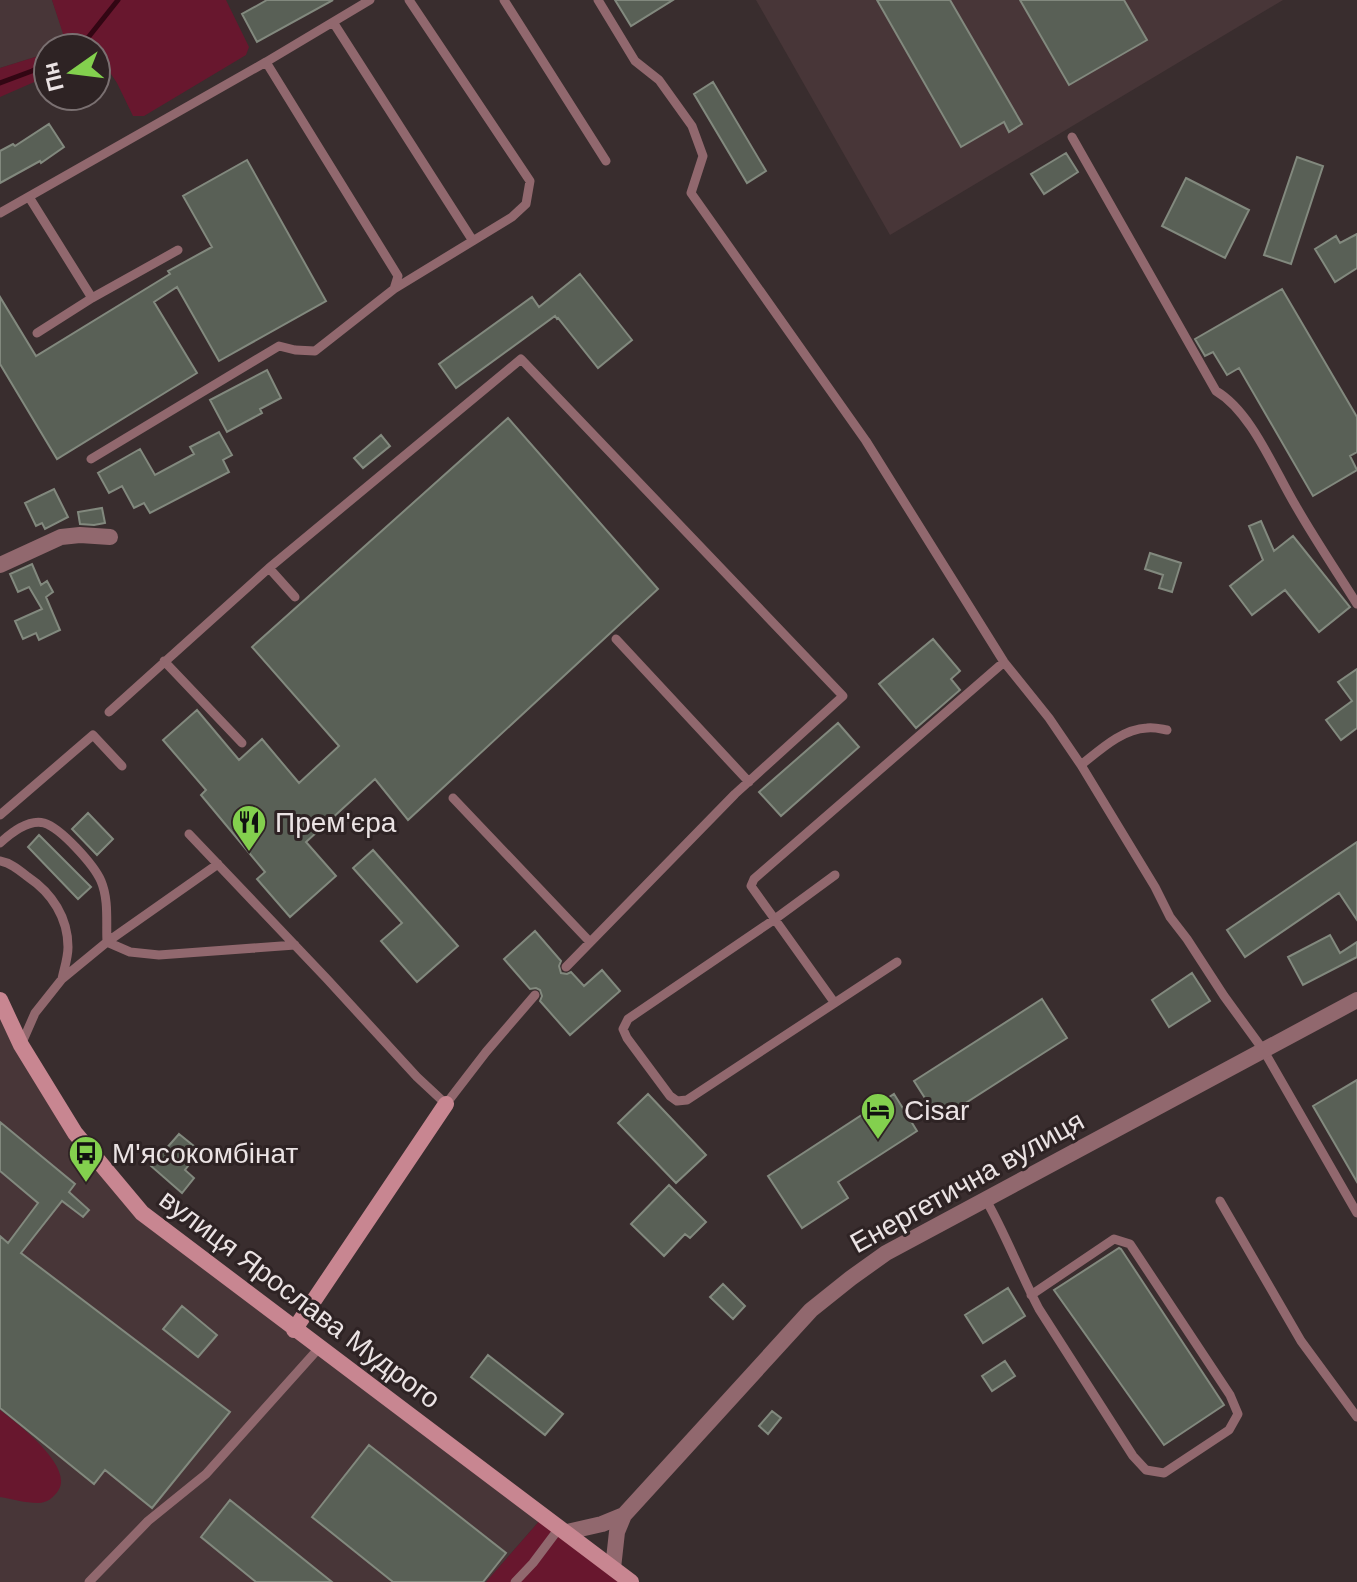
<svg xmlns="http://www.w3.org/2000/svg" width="1357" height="1582" viewBox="0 0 1357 1582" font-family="Arial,sans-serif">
<rect width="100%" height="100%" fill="#392d2e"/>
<path fill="#483638" d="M0 0H52L68 46 48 48V53L0 68Z
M756 0H1283L890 235Z
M0 1006 19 1046 142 1217 542 1518 486 1582H0Z"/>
<path fill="#68172e" d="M52 0H226L249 47 246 55 144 116H133L117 83 101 59 96 60V48H62L67 46Z
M48 53V76L0 97V68Z
M0 1410C17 1423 75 1467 58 1491 53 1498 47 1503 38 1503 25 1503 12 1499 0 1497Z
M542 1518 623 1582H486Z"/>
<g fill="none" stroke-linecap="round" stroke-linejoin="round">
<path stroke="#320613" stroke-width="5" d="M75 48 83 44 118 0
M0 83 32 71 48 63"/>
</g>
<path fill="#596056" stroke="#82897e" stroke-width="2" d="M267 0H333L257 42 242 14Z
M615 0H673L631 26Z
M877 0H950L1022 124 1009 132 1004 122 961 147Z
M1020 0H1124L1147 40 1069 85Z
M713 82 766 171 747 183 694 94Z
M49 124 64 147 41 163 40 161 0 183V151L13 144 15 146Z
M1066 153 1078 172 1044 194 1031 174Z
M1297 157 1323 166 1291 264 1264 255Z
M247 160 326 301 219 361 177 287 154 302 197 373 57 459 0 364V297L36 356 170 274 168 271 212 247 183 196Z
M1186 178 1249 210 1225 258 1162 226Z
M1357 234V268L1335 282 1315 249 1336 236 1340 243Z
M580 274 632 340 598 368 558 318 557 319 555 316 456 388 439 364 532 297 539 307Z
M1282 289 1357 417V452L1350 456 1357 470 1313 496 1239 368 1227 375 1213 352 1205 356 1195 339Z
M267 370 281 398 260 409 262 413 227 432 210 400Z
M508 418 658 589 408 820 375 779 306 842 336 876 290 917 257 879 265 872 201 795 206 790 163 740 197 710 239 760 262 739 299 783 339 746 252 647Z
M219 432 232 455 223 460 229 472 150 513 144 503 134 508 122 486 109 493 98 473 140 449 155 475 194 454 190 447Z
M381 435 390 446 363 468 354 458Z
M54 489 68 517 45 529 42 523 36 526 25 503Z
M102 508 105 523 94 525 80 524 78 512Z
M1261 521 1274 551 1293 536 1350 607 1319 632 1285 590 1252 615 1230 586 1263 560 1249 526Z
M1150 553 1181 563 1172 592 1159 588 1163 575 1145 569Z
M32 564 41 585 47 581 53 592 46 597 60 630 39 640 36 633 23 639 15 621 42 609 29 587 18 592 10 574Z
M933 639 960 671 951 679 960 690 916 728 879 684Z
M1357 669V728L1341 740 1326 720 1352 701 1338 682Z
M838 723 859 747 781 816 759 792Z
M88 813 113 839 97 855 72 829Z
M39 835 91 887 78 899 28 847Z
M1357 842V920L1339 893 1245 957 1227 930Z
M373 850 458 946 417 982 381 941 402 923 353 868Z
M535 931 561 961 559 966 561 973 567 974 571 972 584 986 602 970 620 991 570 1035 540 1001 542 996 540 990 536 988 530 989 504 959Z
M1330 935 1340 953 1357 942V957L1303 985 1288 957Z
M1192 973 1210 1001 1169 1027 1152 1000Z
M1042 999 1067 1038 939 1120 914 1081Z
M1357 1080V1182L1313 1106Z
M648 1094 706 1155 676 1183 618 1123Z
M894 1094 917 1131 838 1182 848 1198 802 1228 768 1176Z
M0 1122 75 1184 69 1192 89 1210 83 1217 62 1201 21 1253 230 1412 152 1508 105 1470 94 1484 0 1408V1236L8 1243 38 1203 0 1171Z
M179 1134 200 1151 185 1170 194 1178 182 1193 151 1166Z
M669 1185 706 1222 690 1238 685 1234 664 1256 631 1224Z
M1119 1248 1121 1249 1224 1405 1164 1445 1054 1290Z
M723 1284 745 1306 733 1319 710 1297Z
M1008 1288 1025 1316 983 1343 965 1315Z
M182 1306 217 1335 198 1357 163 1329Z
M488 1355 563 1414 545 1435 471 1377Z
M1005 1361 1015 1376 992 1391 982 1376Z
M772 1411 781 1418 768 1434 759 1426Z
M369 1445 506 1553 483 1582H393L312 1517Z
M230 1500 332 1582H256L201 1537Z"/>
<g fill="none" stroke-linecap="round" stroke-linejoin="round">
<path stroke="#91686e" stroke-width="9" d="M504 0 606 161
M598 0 635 61 659 80 692 126 703 156 691 193 866 441 1004 662 1049 718 1081 765 1155 887 1170 917 1187 939 1224 996 1264 1051 1357 1213
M333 22 473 241
M266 62 370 0
M1072 137 1216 391C1252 412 1275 472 1297 508 1316 541 1337 572 1357 604
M29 197 92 298
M0 213 266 62 398 276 394 289 315 351 295 350 279 346 91 459
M394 289 512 217 526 204 530 181 409 0
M37 333 92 298 178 250
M269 568 295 597
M616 639 749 782
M164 661 242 743
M109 712 269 568 521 359 843 696 735 794 566 967
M1081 765C1100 750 1122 729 1147 728 1154 727 1161 729 1167 730
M453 798 590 942
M0 815 93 735 122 766
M189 834 327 979 417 1077 446 1104 486 1052 535 995
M0 843C11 833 28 819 44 823 61 828 94 865 101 881 109 900 106 922 107 942L130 952 159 955 295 945
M0 861C11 863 19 870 28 877 52 893 68 918 68 947 68 958 64 969 62 979
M835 875 775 919 628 1019 623 1029 627 1038 670 1096 677 1101 687 1100 897 962
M834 1002 751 886 754 879 1004 662
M21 1045 35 1013 62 979 107 942 218 864
M986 1200C1006 1235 1020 1273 1039 1309L1133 1456 1146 1470 1164 1473 1229 1430 1238 1414 1230 1395 1130 1244 1114 1239 1031 1295
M1220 1201 1301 1341 1357 1417
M89 1582 148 1521 206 1474 319 1348
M515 1582 533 1563 560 1527"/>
<path stroke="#91686e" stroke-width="16" d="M0 565 61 537 80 535 110 537
M567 1532 602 1524 624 1515
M613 1568 617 1532 624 1515 811 1310 851 1278 886 1253 1357 1000"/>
<path stroke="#c88691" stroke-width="16" d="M0 1000 21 1045 75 1133 142 1213 631 1582
M294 1330 446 1104"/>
</g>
<defs>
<g id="restaurant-pin" transform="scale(1.8)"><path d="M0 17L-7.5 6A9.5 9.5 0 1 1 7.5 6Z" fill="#83d04e" stroke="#2e2324"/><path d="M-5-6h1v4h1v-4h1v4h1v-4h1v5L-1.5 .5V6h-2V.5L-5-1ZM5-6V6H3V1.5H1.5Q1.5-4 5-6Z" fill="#111"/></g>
<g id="hotel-pin" transform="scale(1.8)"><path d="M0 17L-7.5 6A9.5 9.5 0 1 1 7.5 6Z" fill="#83d04e" stroke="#2e2324"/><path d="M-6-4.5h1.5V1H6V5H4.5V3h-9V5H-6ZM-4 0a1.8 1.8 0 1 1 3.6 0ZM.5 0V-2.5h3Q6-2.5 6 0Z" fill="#111"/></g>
<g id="bus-pin" transform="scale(1.8)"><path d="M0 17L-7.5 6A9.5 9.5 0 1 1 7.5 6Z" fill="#83d04e" stroke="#2e2324"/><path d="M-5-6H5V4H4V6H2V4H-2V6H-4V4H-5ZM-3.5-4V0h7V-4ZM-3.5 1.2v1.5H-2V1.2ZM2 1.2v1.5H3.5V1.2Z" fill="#111"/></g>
</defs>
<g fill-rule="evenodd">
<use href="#restaurant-pin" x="249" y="822"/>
<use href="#hotel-pin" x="878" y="1110"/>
<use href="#bus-pin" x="86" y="1153"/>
</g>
<g text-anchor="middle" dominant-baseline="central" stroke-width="6" stroke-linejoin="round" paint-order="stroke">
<g font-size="28" fill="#ebe3e4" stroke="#2e2324" text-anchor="start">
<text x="275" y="822">Прем'єра</text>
<text x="904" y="1110">Cisar</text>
<text x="112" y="1153">М'ясокомбінат</text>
</g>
<g font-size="28" fill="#ebe3e4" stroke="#2e2324">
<text transform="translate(967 1182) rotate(-29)">Енергетична вулиця</text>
<text transform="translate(300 1299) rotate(37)">вулиця Ярослава Мудрого</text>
</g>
</g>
<g transform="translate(72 72) rotate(256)"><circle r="38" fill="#2e2324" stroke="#7a7071" stroke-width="2"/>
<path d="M0-6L14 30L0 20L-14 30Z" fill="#83d04e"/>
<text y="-12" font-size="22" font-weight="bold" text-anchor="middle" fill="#ebe3e4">Пн</text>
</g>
</svg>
